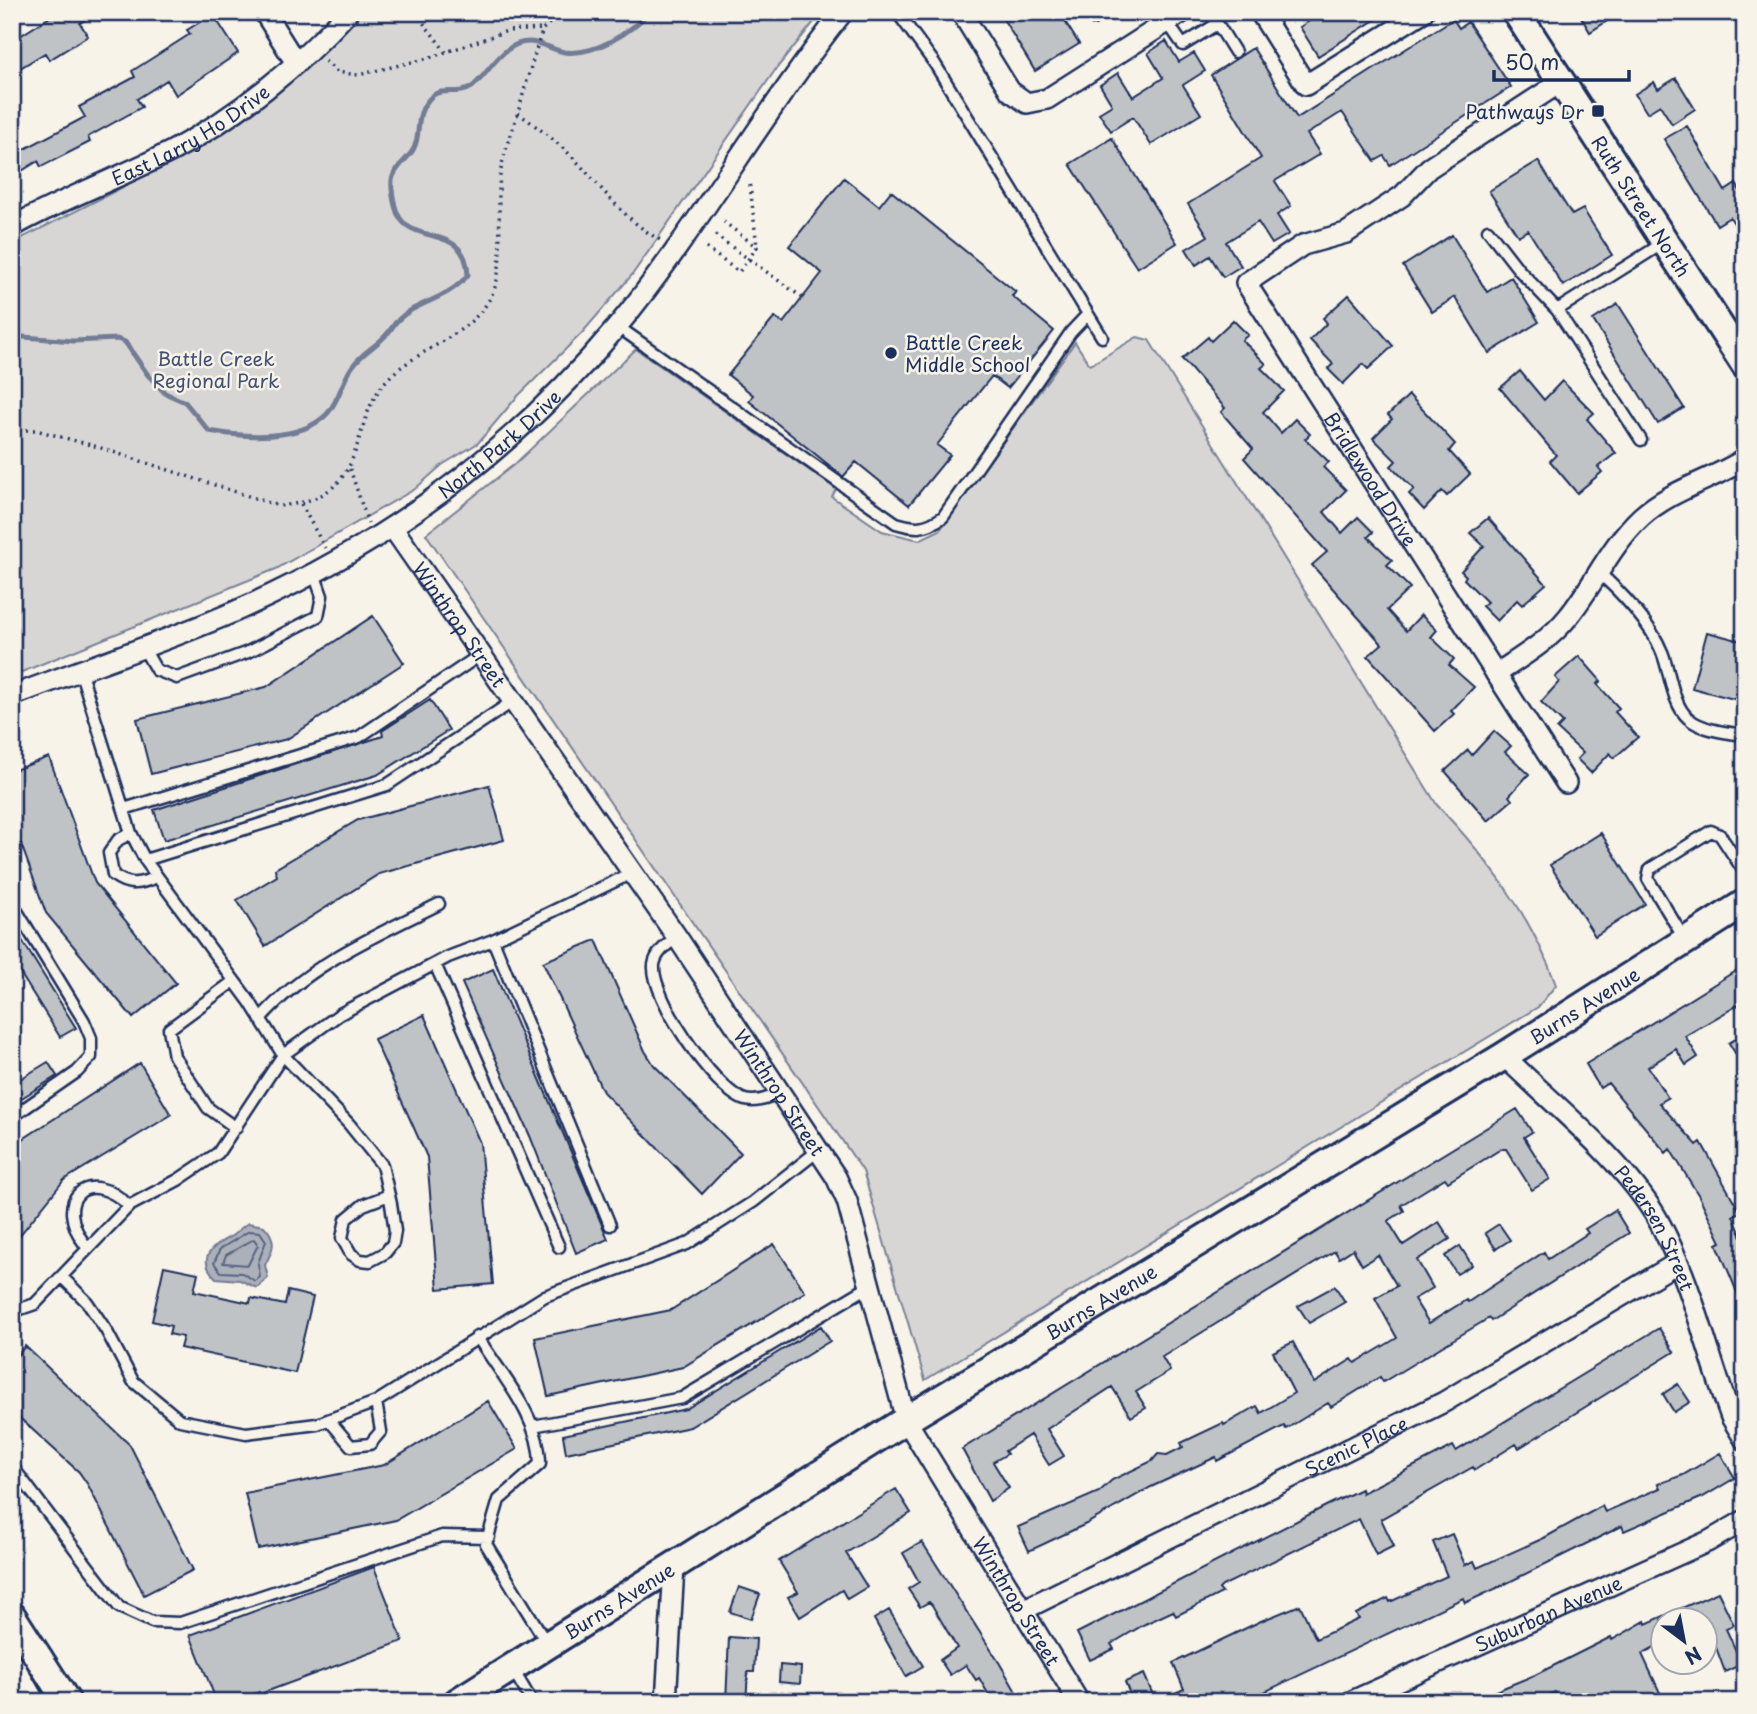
<svg xmlns="http://www.w3.org/2000/svg" width="1757" height="1714" viewBox="0 0 1757 1714" font-family="'Playpen Sans',sans-serif">
<rect width="100%" height="100%" fill="#f7f3e8"/>
<filter id="ink" filterUnits="userSpaceOnUse"><feTurbulence type="fractalNoise" baseFrequency=".0143" numOctaves="2"/><feDisplacementMap in="SourceGraphic" scale="14" xChannelSelector="R" yChannelSelector="G"/><feConvolveMatrix kernelMatrix="1 2 1 2 8 2 1 2 1" color-interpolation-filters="sRGB"/></filter>
<g filter="url(#ink)">
<path fill="#d7d6d4" stroke="#798299" stroke-width="2" d="M360 12H822L776 69 632 275 582 333 516 398 478 443 442 465 415 489 276 569 12 676V243C138 180 267 121 360 12Z
M1137 337 1149 340 1437 805C1487 858 1532 916 1556 985L1538 1007 925 1380 863 1171 426 534 516 463 636 349 836 489 832 497 882 531 919 540 940 530 1075 342 1090 365Z"/>
<path fill="#acb0b9" stroke="#727c95" stroke-width="2" d="M248 1223 264 1226C278 1240 273 1250 265 1265L268 1278 257 1288 240 1280 216 1278C196 1259 212 1246 230 1237 237 1233 241 1227 248 1223Z"/>
<g fill="none" stroke-linecap="round" stroke-linejoin="round">
<path stroke="#556382" stroke-width="2" d="M249 1231 260 1232 266 1241 258 1263 260 1277 255 1281 242 1273 221 1272 214 1263 220 1249Z
M254 1239 258 1245 248 1265 223 1263 226 1255Z"/>
<path stroke="#727c95" stroke-width="5" d="M12 336 73 341 117 339 125 342 148 375 165 393 185 402 209 431C243 437 300 442 327 414 339 401 342 381 352 367 363 351 376 347 387 334 391 330 393 325 397 321 416 301 446 301 468 275 466 219 405 251 395 206 393 198 391 189 392 180 394 168 407 160 413 150 423 133 412 115 432 96 442 87 460 96 472 87 489 74 502 42 529 42 541 42 553 50 564 52 594 56 630 33 649 12"/>
</g>
<path fill="#c0c3c5" stroke="#1b2f5e" stroke-width="2" d="M58 12H98L80 23 88 36 49 60 45 53 12 73V41Z
M999 12H1059L1079 44 1035 71Z
M1323 12H1387L1318 56 1300 27Z
M1578 12H1621L1590 32Z
M213 14 238 53 176 95 167 80 137 99 142 107 88 137 90 142 41 167 38 161 12 177V133L23 150 85 117 79 107 135 77 132 71 190 34 187 30Z
M1453 19 1459 28 1468 22 1511 87 1390 165 1384 156 1375 161 1342 112 1307 134 1320 154 1275 181 1291 206 1277 215 1289 234 1272 244 1258 222 1226 242 1241 266 1223 277 1210 256 1196 265 1186 249 1208 236 1188 204 1261 158 1211 75 1253 48 1297 118Z
M1166 41 1179 62 1194 53 1205 71 1183 85 1201 114 1151 145 1133 117 1111 131 1099 113 1112 105 1100 85 1118 73 1133 97 1163 78 1148 53Z
M1676 78 1695 109 1672 124 1660 105 1647 113 1635 94 1654 82 1658 89Z
M1687 126 1725 191 1736 184 1745 199V241L1730 217 1717 225 1664 139Z
M1112 138 1177 243 1137 268 1070 164Z
M1538 161 1572 215 1583 209 1612 255 1563 286 1528 230 1518 236 1489 191Z
M844 178 879 206 891 191 1016 292 1012 296 1054 331 1008 388 992 376 937 445 950 455 909 505 856 462 843 477 840 474 749 401 753 395 728 375 775 317 783 323 822 273 789 246Z
M1452 235 1487 292 1511 277 1539 322 1489 353 1455 297 1432 312 1403 266Z
M1349 295 1393 346 1368 369 1363 364 1343 384 1328 369 1333 364 1310 340 1327 323 1323 318Z
M1618 304 1684 408 1658 424 1593 320Z
M1233 320 1248 335 1242 340 1266 364 1261 368 1284 391 1263 412 1281 433 1295 419 1310 434 1305 439 1329 462 1323 467 1346 490 1324 512 1342 533 1358 517 1373 532 1368 537 1392 560 1387 565 1410 588 1387 610 1406 631 1421 615 1437 630 1431 637 1454 659 1449 665 1474 687 1451 711 1454 714 1435 731 1368 656 1382 644 1312 565 1327 552 1244 458 1253 449 1221 412 1225 408 1182 359 1208 337 1211 341Z
M1520 371 1544 400 1562 381 1594 413 1587 419 1616 453 1598 467 1602 472 1577 493 1550 461 1556 455 1500 388Z
M1409 395 1455 444 1449 451 1470 474 1447 496 1442 491 1424 510 1409 494 1414 489 1391 466 1396 461 1373 438 1392 419 1388 415Z
M1488 518 1546 584 1522 605 1517 600 1497 621 1482 606 1487 602 1464 579 1466 576 1461 571 1484 546 1470 533Z
M373 616 404 663 287 739 151 774 137 719 266 687Z
M1707 632 1745 642V702L1692 688Z
M1579 656 1601 681 1597 684 1619 708 1615 712 1638 737 1614 758 1610 753 1591 773 1577 759 1583 753 1557 729 1563 723 1541 702 1559 682 1555 677Z
M430 700 449 730 377 775 164 840 154 810 383 736 382 731Z
M1494 731 1511 746 1505 752 1529 774 1509 796 1512 800 1488 821 1445 771 1468 750 1472 755Z
M49 757 95 883 176 983 133 1018 46 913 12 819V771Z
M489 785 504 840 379 874 265 946 237 900 277 876 275 869 358 820Z
M1601 833 1645 904 1595 936 1550 865Z
M12 924 76 1028 60 1037 12 960Z
M596 940 645 1051 654 1065 741 1153 702 1194 603 1092 543 962Z
M1745 965V1001L1685 1036 1698 1057 1686 1065 1676 1049 1648 1067 1668 1098 1659 1103 1697 1145 1701 1142 1740 1212 1733 1216 1745 1244 1744 1309 1717 1244 1721 1242 1699 1196 1670 1149 1666 1153 1608 1083 1600 1088 1586 1064Z
M493 969 608 1239 576 1253 530 1136 462 983Z
M424 1015 480 1143 493 1284 438 1289 427 1157 374 1039Z
M1745 1033V1069L1729 1043Z
M48 1062 57 1076 12 1104V1084Z
M140 1063 171 1115 64 1180 12 1245V1150L20 1141Z
M1517 1109 1532 1132 1524 1137 1550 1179 1532 1190 1506 1149H1501L1448 1182 1445 1178 1401 1205 1404 1211 1388 1221 1403 1245 1439 1222 1450 1239 1417 1260 1433 1288 1414 1299 1429 1323 1466 1300 1468 1302 1544 1252 1548 1259 1588 1233 1585 1229 1615 1210 1629 1233 1491 1321 1489 1318 1383 1382 1380 1377 1331 1407 1328 1403 1286 1429 1284 1426 1217 1461 1216 1457 1151 1487 1086 1524 1029 1551 1018 1527 1099 1492 1112 1480 1152 1461 1158 1454 1167 1455 1183 1447 1181 1443 1223 1423 1224 1425 1257 1406 1261 1413 1294 1393 1273 1352 1293 1342 1314 1383 1352 1359 1355 1363 1397 1338 1375 1298 1397 1286 1378 1255 1362 1265 1353 1249 1339 1258 1335 1251 1162 1357 1170 1371 1136 1392 1146 1408 1131 1417 1112 1387 1047 1429 1064 1456 1049 1465 1030 1435 1005 1451 1007 1454 993 1462 1009 1488 990 1501 962 1449Z
M1499 1224 1510 1240 1496 1249 1485 1233Z
M774 1244 805 1292 683 1367 548 1396 535 1338 671 1310Z
M1460 1246 1472 1265 1457 1274 1445 1256Z
M164 1266 198 1273 194 1291 250 1303 251 1298 285 1305 288 1291 313 1297 295 1373 180 1348 183 1337 169 1334 171 1326 152 1321Z
M1335 1286 1345 1302 1309 1323 1298 1306Z
M821 1326 830 1341 690 1427 566 1453 563 1435 686 1409Z
M1659 1328 1674 1352 1519 1448 1516 1444 1475 1470 1473 1467 1381 1519 1394 1546 1376 1555 1359 1519 1222 1586 1219 1589 1222 1593 1176 1616 1173 1611 1145 1624 1111 1644 1114 1649 1090 1660 1077 1633 1326 1506 1361 1489 1362 1493 1453 1446 1456 1451Z
M25 1346 130 1445 193 1570 144 1595 88 1485 79 1472 12 1411V1362Z
M1678 1384 1690 1402 1674 1412 1663 1394Z
M488 1401 517 1449 396 1520 258 1549 245 1493 384 1465Z
M1720 1453 1735 1478 1703 1497 1624 1531 1622 1526 1499 1587 1465 1603 1463 1598 1243 1702H1155L1184 1689 1173 1663 1261 1621 1300 1605 1316 1639 1359 1619 1356 1614 1388 1598 1390 1602 1447 1576 1433 1542 1452 1534 1465 1565 1474 1561 1477 1568 1544 1538 1602 1506 1605 1512 1660 1488 1658 1484 1683 1475Z
M896 1489 911 1513 846 1553 867 1587 847 1599 842 1590 800 1617 788 1597 798 1592 779 1561Z
M922 1542 1000 1664 1022 1702H993L979 1678 976 1680 966 1665 950 1675 940 1660 957 1648 932 1605 929 1602 920 1607 908 1589 919 1582 903 1553Z
M374 1567 403 1641 260 1694 259 1692 234 1702H217L190 1635Z
M739 1587 760 1594 751 1619 730 1612Z
M1718 1592 1734 1625 1726 1629 1742 1664 1725 1672 1706 1620H1662V1643L1642 1654 1662 1697 1651 1702H1560L1555 1692 1533 1702H1469L1535 1675 1611 1637 1612 1640 1645 1621 1646 1624Z
M889 1610 923 1666 906 1676 874 1619Z
M729 1637 756 1639 754 1672H748L746 1702H726Z
M780 1665 801 1667 800 1684 779 1682Z
M1144 1674 1153 1695 1133 1702 1125 1682Z"/>
<g fill="none" stroke-linecap="round" stroke-linejoin="round">
<g stroke="#1b2f5e" stroke-width="15">
<path id="lane" d="M897 12 935 64 1102 337
M1088 12 1093 19
M1210 12 1235 52
M1167 22 1183 45 1217 24
M1488 230 1519 270 1557 310
M617 326 896 523C916 529 925 529 943 517L1071 332 1088 314
M1641 440 1557 310 1665 242
M1598 572C1620 591 1651 624 1662 652 1670 671 1672 704 1688 718 1701 730 1728 733 1745 735
M143 647 156 670 177 678 248 652 318 616 322 596 314 573
M80 670 131 833 145 860 250 1002 283 1055 349 1124 382 1165 391 1204 395 1231 393 1243 385 1253 370 1261 360 1260 351 1254 342 1238 346 1219 363 1205 389 1195
M124 809 359 737 480 655
M131 833 118 840 109 853 113 875C129 887 140 884 157 877
M145 860 387 785 512 702
M12 903 84 1021 91 1038V1057L77 1072 12 1117
M677 937C667 945 656 952 654 965 651 997 714 1090 745 1100 757 1103 769 1098 781 1093
M493 940 610 1225
M1685 940 1648 879 1650 869 1711 831 1720 835 1745 873
M435 964 559 1247
M234 981 169 1029 174 1056 208 1108 236 1128
M260 1019C307 965 375 936 439 904
M86 1246C51 1200 88 1165 129 1206
M62 1277 87 1302 106 1330 133 1381 180 1420 246 1433 317 1424 376 1402 545 1296 687 1244 753 1202 819 1150
M12 1312 35 1304 129 1206 178 1180 218 1153 283 1055 340 1014 448 957 493 940 632 873
M477 1336C501 1375 540 1417 540 1464L499 1500 486 1544 548 1645
M329 1420 351 1446 370 1444 381 1431 376 1402
M533 1426 682 1398 870 1286
M12 1466 119 1607 152 1622 180 1623 442 1536 489 1537
M512 1668 532 1702"/>
</g>
<g stroke="#1b2f5e" stroke-width="24">
<g id="street">
<path d="M264 12 296 63"/>
<path d="M961 12 1010 91 1027 103 1047 99 1183 12"/>
<path d="M1260 12 1306 85 1423 12"/>
<path id="s1" d="M1561 82 1429 168 1402 196 1346 233 1303 245 1246 283 1566 783"/>
<path id="s2" d="M12 227C64 198 119 178 172 151 236 117 299 66 348 12"/>
<path id="s3" d="M393 528 677 937 836 1177 847 1201 906 1420 1079 1702"/>
<path d="M1496 674C1521 657 1549 641 1568 617 1594 585 1610 546 1641 517 1672 489 1710 481 1745 459"/>
<path id="s4" d="M12 696C86 667 163 643 236 611 384 546 512 452 616 328 699 228 762 113 843 12"/>
<path id="s5" d="M1504 1056C1552 1103 1624 1161 1657 1218 1691 1279 1707 1352 1731 1417L1745 1440"/>
<path id="s6" d="M1023 1610 1444 1402 1677 1263"/>
<path d="M666 1702 674 1567"/>
<path id="s7" d="M1350 1702 1709 1541 1745 1520"/>
</g>
</g>
<g stroke="#1b2f5e" stroke-width="32">
<g id="secondary">
<path id="s8" d="M1516 12 1745 365"/>
<path d="M12 1616 67 1702"/>
<path d="M12 1669 31 1702"/>
<path id="s9" d="M457 1702 906 1420 1504 1056 1745 903"/>
</g>
</g>
<path stroke="#1b2f5e" stroke-width="3.5" stroke-dasharray="2 5" stroke-linecap="butt" d="M415 12 446 52
M325 61 337 72 358 75 429 58 507 31 543 29
M518 113C540 129 563 146 581 166 606 193 628 223 662 241
M750 185 757 247
M715 235 803 298
M706 248 739 272 757 247 724 222
M12 430H36L98 447 279 506C380 497 341 418 395 372 427 345 480 331 495 287 505 256 496 210 500 176 502 159 509 141 514 125 524 93 532 60 543 29L561 12
M350 469 368 523
M301 504 325 548"/>
<use href="#lane" stroke="#f7f3e8" stroke-width="10"/>
<use href="#street" stroke="#f7f3e8" stroke-width="19"/>
<use href="#secondary" stroke="#f7f3e8" stroke-width="26"/>
</g>
</g>
<g fill="#1b2f5e" stroke="#f7f3e8" stroke-width="2.5">
<rect x="1591" y="104" width="14" height="14" rx="3.5"/>
<circle cx="891" cy="353" r="7"/>
</g>
<g text-anchor="middle" dominant-baseline="central" stroke-width="5" stroke-linejoin="round" paint-order="stroke">
<g font-size="19" fill="#1b2f5e" stroke="#f7f3e8" text-anchor="end">
<text x="1584" y="111">Pathways Dr</text>
<text x="905" y="342" text-anchor="start">Battle Creek<tspan x="905" dy="22">Middle School</tspan></text>
</g>
<g font-size="19" fill="#1b2f5e" stroke="#f7f3e8">
<text stroke="none"><textPath href="#s2" startOffset="201">East Larry Ho Drive</textPath></text>
<text stroke="none"><textPath href="#s8" startOffset="231">Ruth Street North</textPath></text>
<text stroke="none"><textPath href="#s4" startOffset="553">North Park Drive</textPath></text>
<text stroke="none"><textPath href="#s1" startOffset="609">Bridlewood Drive</textPath></text>
<text stroke="none"><textPath href="#s3" startOffset="117">Winthrop Street</textPath></text>
<text stroke="none"><textPath href="#s9" startOffset="1325">Burns Avenue</textPath></text>
<text stroke="none"><textPath href="#s3" startOffset="684">Winthrop Street</textPath></text>
<text stroke="none"><textPath href="#s5" startOffset="231">Pedersen Street</textPath></text>
<text stroke="none"><textPath href="#s9" startOffset="758">Burns Avenue</textPath></text>
<text stroke="none"><textPath href="#s6" startOffset="371">Scenic Place</textPath></text>
<text stroke="none"><textPath href="#s9" startOffset="191">Burns Avenue</textPath></text>
<text stroke="none"><textPath href="#s3" startOffset="1251">Winthrop Street</textPath></text>
<text stroke="none"><textPath href="#s7" startOffset="217">Suburban Avenue</textPath></text>
</g>
<g font-size="19" fill="#415076" stroke="#f7f3e8">
<text x="216" y="358">Battle Creek<tspan x="216" dy="22">Regional Park</tspan></text>
</g>
</g>
<rect width="1757" height="1714" fill="none" stroke="#f7f3e8" stroke-width="42"/>
<rect x="21" y="21" width="1715" height="1672" fill="none" stroke="#1b2f5e" stroke-width="2.5" filter="url(#ink)"/>
<g transform="translate(1684 1641) rotate(148)"><circle r="33" fill="#f7f3e8" stroke="#9fa5b1" stroke-width="2"/>
<path d="M0-5L12 26L0 18L-12 26Z" fill="#1b2f5e"/>
<text y="-10" font-size="19" font-weight="bold" text-anchor="middle" fill="#1b2f5e">N</text>
</g>
<path d="M1494 70v10h135v-10" fill="none" stroke="#1b2f5e" stroke-width="3.5"/>
<text x="1505" y="70" font-size="21" fill="#1b2f5e" stroke="#f7f3e8" stroke-width="5" paint-order="stroke">50 m</text>
</svg>
